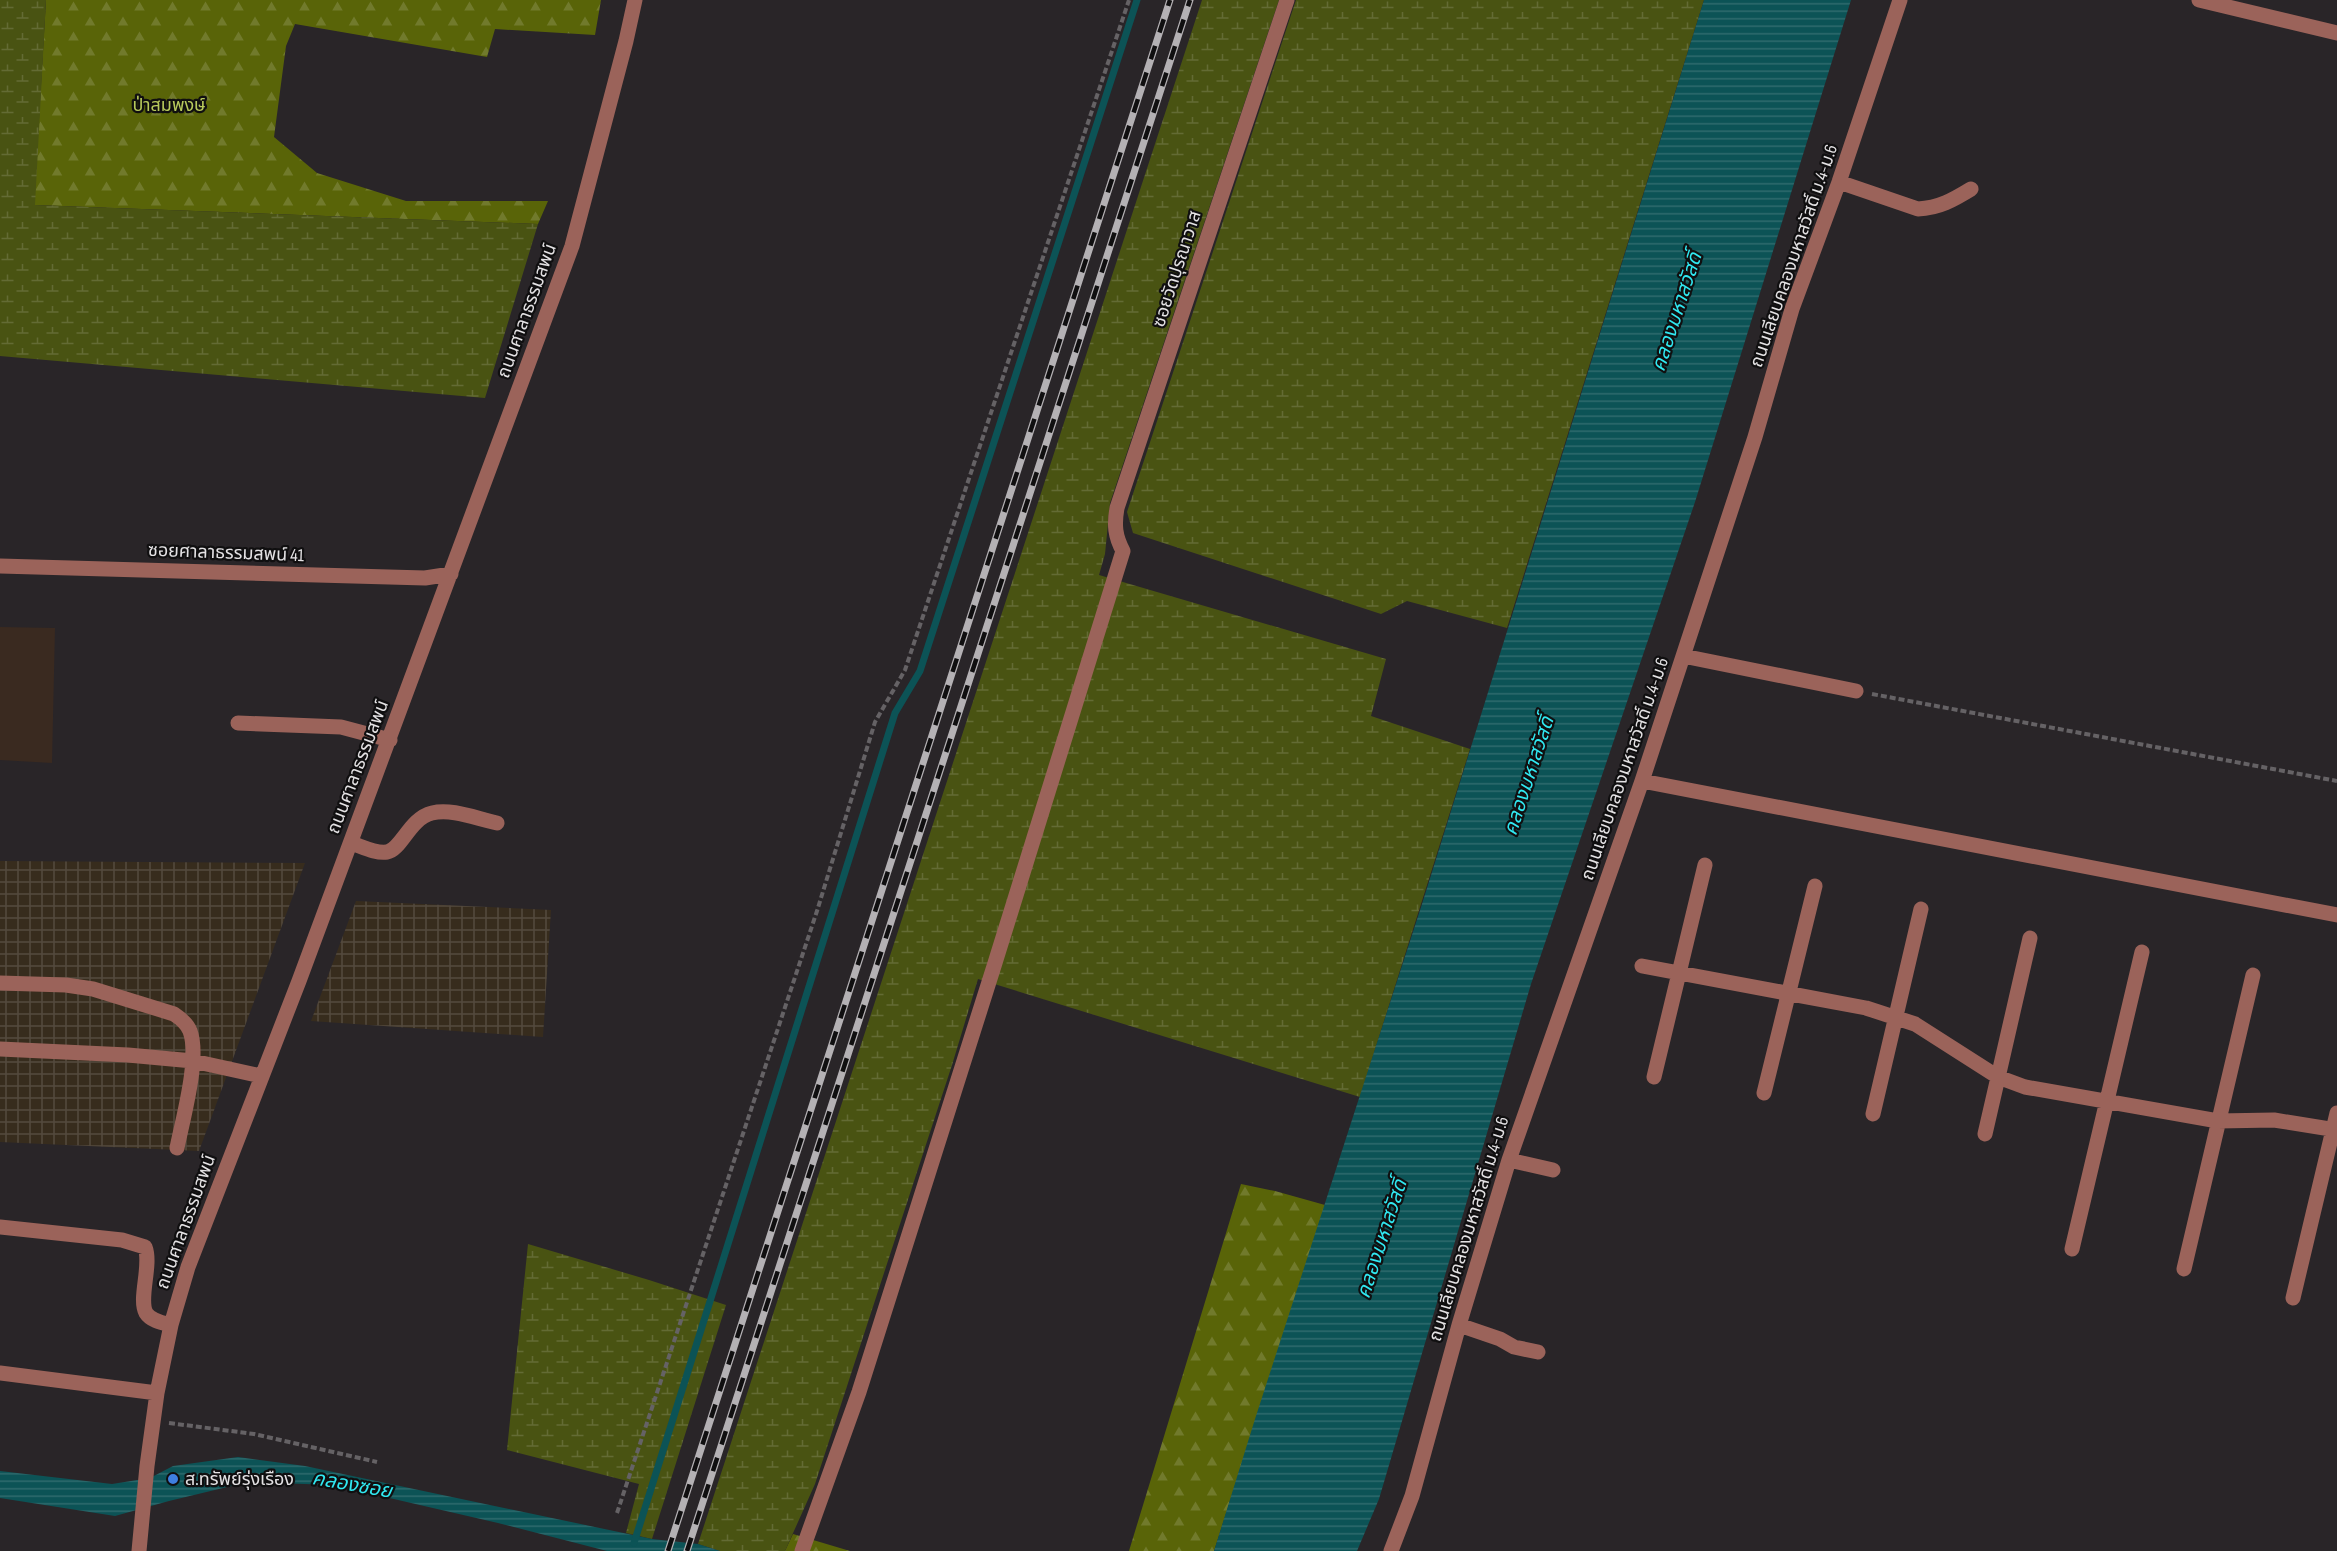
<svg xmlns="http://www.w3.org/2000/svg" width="2337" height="1551" viewBox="0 0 2337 1551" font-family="'Sofia Sans Condensed','Noto Sans Thai',sans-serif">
<defs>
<pattern id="industrial-grid" width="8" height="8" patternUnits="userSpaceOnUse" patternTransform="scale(1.5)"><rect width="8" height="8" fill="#372c1d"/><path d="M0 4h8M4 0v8" fill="none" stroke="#544a3e"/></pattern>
<pattern id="forest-firs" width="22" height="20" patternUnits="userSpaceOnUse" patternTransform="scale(1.5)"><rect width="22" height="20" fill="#596408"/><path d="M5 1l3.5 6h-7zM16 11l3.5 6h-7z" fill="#717a2c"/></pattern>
<pattern id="wetland-marsh" width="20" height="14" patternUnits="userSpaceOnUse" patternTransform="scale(1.5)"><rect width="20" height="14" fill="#495312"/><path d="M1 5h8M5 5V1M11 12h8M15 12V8" fill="none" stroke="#636b34"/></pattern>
<pattern id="water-rules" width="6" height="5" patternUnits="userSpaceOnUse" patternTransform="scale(1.5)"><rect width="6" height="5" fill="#0c5356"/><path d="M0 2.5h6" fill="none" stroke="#2f6b6e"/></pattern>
</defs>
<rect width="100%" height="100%" fill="#292528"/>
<path fill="#3a2a20" d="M0 627 55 628 52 763 0 760Z"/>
<path fill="url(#industrial-grid)" d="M0 861 305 863 199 1151 0 1142Z
M356 901 551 910 543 1037 311 1021Z"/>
<path fill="url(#forest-firs)" d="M46 0H601L595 35 495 29 487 57 295 24 286 46 274 137 317 173 406 201H548L538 224 34 205Z
M1241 1184 1275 1191 1325 1205 1214 1551H1129Z
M793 1534 850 1551H785Z"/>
<path fill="url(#wetland-marsh)" d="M0 0H46L35 205 538 224 485 398 0 356Z
M1202 0H1279L1110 503 1105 554 1099 575 1386 659 1371 716 1470 749 1360 1097 978 979 952 1065 815 1484 785 1551H720L698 1544Z
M1296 0H1704L1507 628 1407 601 1381 614 1133 533 1127 512Z
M528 1244 649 1280 726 1305 652 1539 626 1533 639 1484 507 1450Z"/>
<path fill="url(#water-rules)" d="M1704 0H1851L1695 502 1531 984 1379 1499 1357 1551H1214L1255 1419 1422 904Z
M238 1457 305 1466 652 1539 698 1544 720 1551H607L498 1523 333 1485 248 1482 169 1501 115 1516 0 1498V1471L112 1484 150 1478 173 1466Z"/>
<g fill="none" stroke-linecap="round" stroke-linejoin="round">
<path stroke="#0c5356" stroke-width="7" d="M634 1543 895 713 920 671 1137 0"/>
<path stroke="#656265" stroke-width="4" stroke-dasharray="6 3" stroke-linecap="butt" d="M1872 694 2337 781
M169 1423 254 1434 377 1462
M617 1513 817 911 875 722 905 670 1129 0"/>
<path stroke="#9b635a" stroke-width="15" d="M2199 0 2337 33
M1839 182 1918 209C1939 208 1953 200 1971 189
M0 566 425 578 451 574
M1683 656 1856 691
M238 723 341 727 390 740
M1642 781 2337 915
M351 843C361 846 376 854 387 852 401 850 410 818 432 813 452 808 477 819 497 823
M1642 966 1866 1008 1915 1024 1998 1077 2025 1087 2218 1121 2274 1120 2337 1130
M0 983 66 985 93 989 174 1014C180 1018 187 1023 190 1031 200 1058 183 1118 177 1148
M0 1049 128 1055 193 1061 261 1076
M1654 1077 1705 865
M1764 1093 1815 886
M1873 1114 1921 909
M1985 1134 2030 938
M1509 1160 1553 1170
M0 1227 122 1240 145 1247C152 1265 138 1299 146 1313 151 1321 163 1323 171 1325
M2072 1249 2142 952
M2184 1269 2253 975
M2293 1298 2337 1113
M1459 1325 1500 1339 1514 1347 1538 1352
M0 1373 157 1393
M139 1551 147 1466 157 1393 171 1325 188 1267 299 981 572 246 626 41 635 0
M802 1551 859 1392 995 963 1123 551C1115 536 1114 525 1117 508L1287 0
M1391 1551 1412 1496 1459 1325 1509 1160 1642 781 1755 437 1792 309 1839 182 1900 0"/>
<g stroke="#b4b1b4" stroke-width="7">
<path id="rail" d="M668 1551 1170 0
M687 1551 1190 0"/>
</g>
<use href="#rail" stroke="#100f10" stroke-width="4.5" stroke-dasharray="14" stroke-linecap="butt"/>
</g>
<circle fill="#3f7fe0" stroke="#100f10" stroke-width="2" cx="173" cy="1479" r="6"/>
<g text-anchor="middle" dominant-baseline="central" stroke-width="4.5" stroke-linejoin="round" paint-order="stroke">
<g font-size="18" fill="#b8ca5c" stroke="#100f10">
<text x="169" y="105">ป่าสมพงษ์</text>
</g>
<g font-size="18" fill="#e4e2e4" stroke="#100f10">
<text transform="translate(1794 256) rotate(-71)">ถนนเลียบคลองมหาสวัสดิ์ ม.4-ม.6</text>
<text transform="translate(1177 269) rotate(-72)">ซอยวัดปุรณาวาส</text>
<text transform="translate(527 311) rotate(-70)">ถนนศาลาธรรมสพน์</text>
<text transform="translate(226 553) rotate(2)">ซอยศาลาธรรมสพน์ 41</text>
<text transform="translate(358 767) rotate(-69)">ถนนศาลาธรรมสพน์</text>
<text transform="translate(1625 769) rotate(-71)">ถนนเลียบคลองมหาสวัสดิ์ ม.4-ม.6</text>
<text transform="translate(186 1222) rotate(-70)">ถนนศาลาธรรมสพน์</text>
<text transform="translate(1469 1229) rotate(-73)">ถนนเลียบคลองมหาสวัสดิ์ ม.4-ม.6</text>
</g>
<g font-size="18" fill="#e4e2e4" stroke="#100f10" text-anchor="start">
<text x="185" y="1479">ส.ทรัพย์รุ่งเรือง</text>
</g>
<g font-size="20" font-style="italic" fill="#30e8f1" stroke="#100f10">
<text transform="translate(1677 312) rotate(-72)">คลองมหาสวัสดิ์</text>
<text transform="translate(1529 776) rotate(-72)">คลองมหาสวัสดิ์</text>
<text transform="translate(1382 1239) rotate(-72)">คลองมหาสวัสดิ์</text>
<text transform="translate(352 1485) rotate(10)">คลองซอย</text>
</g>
</g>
</svg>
